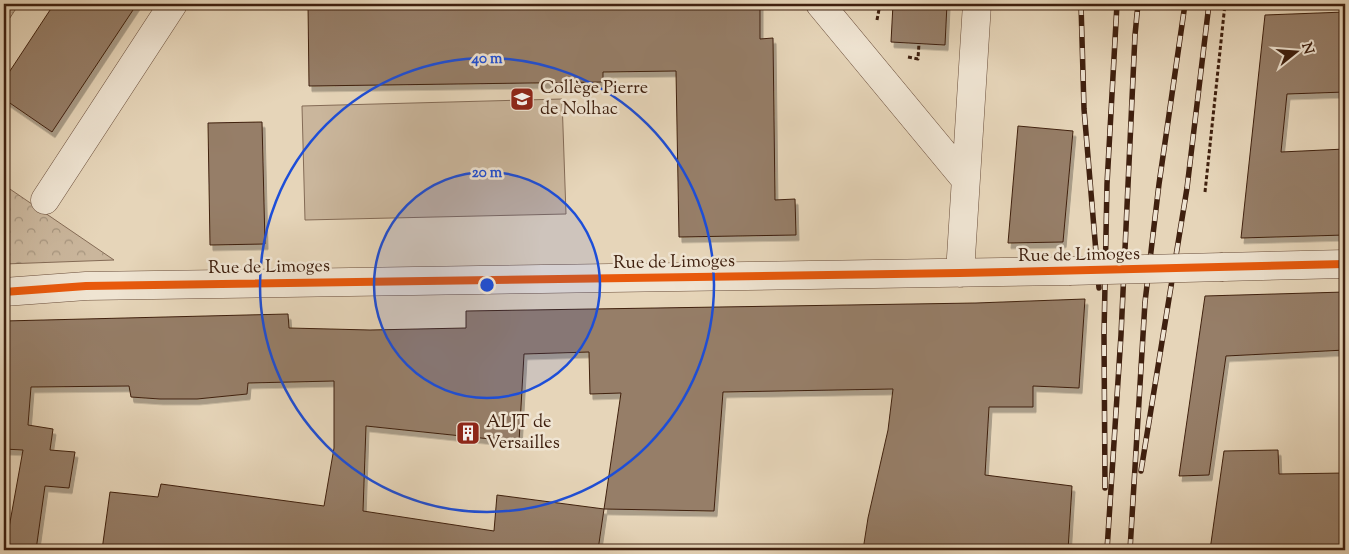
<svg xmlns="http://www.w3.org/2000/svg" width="1349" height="554" viewBox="0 0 1349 554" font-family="'Sorts Mill Goudy',serif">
<defs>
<pattern id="grass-dots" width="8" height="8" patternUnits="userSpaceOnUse" patternTransform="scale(1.25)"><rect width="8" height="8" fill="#cab69c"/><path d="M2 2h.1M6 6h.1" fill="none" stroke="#a5947e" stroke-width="1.8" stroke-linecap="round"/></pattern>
<pattern id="forest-crowns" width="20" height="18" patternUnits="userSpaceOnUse" patternTransform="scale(1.25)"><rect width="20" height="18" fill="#cab69c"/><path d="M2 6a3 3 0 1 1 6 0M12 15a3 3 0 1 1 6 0" fill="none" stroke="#a5947e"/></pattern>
<filter id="shadow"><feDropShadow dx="3" dy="5.5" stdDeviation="0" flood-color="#0004"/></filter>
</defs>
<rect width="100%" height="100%" fill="#e6d5b9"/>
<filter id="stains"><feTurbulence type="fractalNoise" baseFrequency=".004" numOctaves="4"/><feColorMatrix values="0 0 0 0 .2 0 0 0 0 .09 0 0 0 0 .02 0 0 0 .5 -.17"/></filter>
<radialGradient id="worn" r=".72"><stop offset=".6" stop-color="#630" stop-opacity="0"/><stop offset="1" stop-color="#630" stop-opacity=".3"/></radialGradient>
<path fill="url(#grass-dots)" stroke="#846b56" d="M4 4H19L4 27Z"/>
<path fill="url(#forest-crowns)" stroke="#846b56" d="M4 185 114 260 4 264Z"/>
<path fill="#cab69c" stroke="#846b56" d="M562 99 566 214 305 220 302 106Z"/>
<path fill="#967e67" stroke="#3f200f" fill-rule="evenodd" filter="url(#shadow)" d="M54 4H137L52 132 4 99V80Z
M308 4H760V39L773 38 775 200 795 199 796 235 679 237 676 71 603 72V82L309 86Z
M893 4H947L945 45 891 42Z
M1345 12V92L1287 94 1281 152 1345 149V235L1241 238 1265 15Z
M262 122 265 244 210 245 208 123Z
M1018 126 1073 131 1063 242 1008 243Z
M1345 292V350L1226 356 1209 475 1179 476 1205 296Z
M1085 299 1079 388 1033 386V407H989L985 475 1072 486 1068 550H863L868 518 888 430 893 389 723 392 714 511 604 509 598 550H178L151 546V550H102L110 492 158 497 161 484 324 506 334 448V381L248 383 247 394 197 399H160L131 397 129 386 31 387 28 425 53 429 50 450 75 452 69 488 45 486 36 550H5L23 450 4 449V321L288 314 289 328 370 330 466 328V311L976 303ZM589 352 590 394 621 393 604 509 497 495 494 531 363 511 366 426 519 442 524 354Z
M1278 450 1279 474 1345 473V550H1210L1224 451Z"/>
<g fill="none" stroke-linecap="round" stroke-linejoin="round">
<g stroke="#694d3a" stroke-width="29">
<path id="minor" d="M820 4 965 179
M45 200 173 4
M1223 267 1345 264
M960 273 977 4
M4 292 86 286 1069 271"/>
</g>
<path stroke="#3f200f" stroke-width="3" stroke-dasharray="4 2.5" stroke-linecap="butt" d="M877 20 880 4
M908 57 918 59 919 43
M1205 192 1225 4"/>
<use href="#minor" stroke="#efe4d2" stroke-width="28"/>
<g stroke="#3f200f" stroke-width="5.5">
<path id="rail" d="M1081 4 1084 109 1099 288
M1141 471 1187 188 1209 4
M1105 488 1104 335 1107 184 1117 4
M1107 550 1121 335 1135 35 1138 4
M1130 550 1145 302 1159 184 1185 4"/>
</g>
<use href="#rail" stroke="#efe4d2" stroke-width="4" stroke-dasharray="11" stroke-linecap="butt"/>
<g stroke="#694d3a" stroke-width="29" stroke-linecap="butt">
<path id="minor-bridge" d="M1069 271 1223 267"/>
</g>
<use href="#minor-bridge" stroke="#efe4d2" stroke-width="28"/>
<g stroke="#efe4d2" stroke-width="11">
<path id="cycleway" d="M4 292 86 286 960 273 1345 264"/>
</g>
<use href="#cycleway" stroke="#e8590c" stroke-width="8"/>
</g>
<circle cx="487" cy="285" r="113" fill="#1d4ed8" fill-opacity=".12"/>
<g fill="none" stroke="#1d4ed8" stroke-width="2.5">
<circle cx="487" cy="285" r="113"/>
<circle cx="487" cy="285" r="227"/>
</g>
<defs>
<g id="school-square" transform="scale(1.25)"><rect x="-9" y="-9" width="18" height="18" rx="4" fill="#8f2418" stroke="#efe4d2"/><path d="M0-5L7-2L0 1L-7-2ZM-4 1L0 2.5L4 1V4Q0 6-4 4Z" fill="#fff"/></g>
<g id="building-square" transform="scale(1.25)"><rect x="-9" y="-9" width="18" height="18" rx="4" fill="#8f2418" stroke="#efe4d2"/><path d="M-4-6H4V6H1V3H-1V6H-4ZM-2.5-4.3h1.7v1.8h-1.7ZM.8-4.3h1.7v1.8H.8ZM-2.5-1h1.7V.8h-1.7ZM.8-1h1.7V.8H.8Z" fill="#fff"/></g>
</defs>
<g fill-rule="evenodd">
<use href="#school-square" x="522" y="99"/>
<use href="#building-square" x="468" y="433"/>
</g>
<g text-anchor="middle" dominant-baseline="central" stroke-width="5" stroke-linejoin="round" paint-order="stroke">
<g font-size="18" fill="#3f200f" stroke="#efe4d2" text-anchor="start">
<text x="540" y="89">Collège Pierre<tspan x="540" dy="21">de Nolhac</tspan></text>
<text x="486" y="423">ALJT de<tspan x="486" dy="21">Versailles</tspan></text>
</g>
<g font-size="18" fill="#3f200f" stroke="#efe4d2">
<text transform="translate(1079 256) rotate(-1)">Rue de Limoges</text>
<text transform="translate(674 263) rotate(-1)">Rue de Limoges</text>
<text transform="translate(269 268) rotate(-1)">Rue de Limoges</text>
</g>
</g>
<circle cx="487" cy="285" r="8" fill="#1d4ed8" stroke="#efe4d2" stroke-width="2.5"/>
<g font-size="15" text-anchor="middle" font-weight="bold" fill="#1d4ed8" stroke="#efe4d2" stroke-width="5" stroke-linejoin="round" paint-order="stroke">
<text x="487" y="63">40 m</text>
<text x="487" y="177">20 m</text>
</g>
<rect width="1349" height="554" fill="none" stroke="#e6d5b9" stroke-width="20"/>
<rect x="5" y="5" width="1339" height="544" fill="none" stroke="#3f200f" stroke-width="2.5"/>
<rect x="10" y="10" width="1329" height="534" fill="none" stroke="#3f200f"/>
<g transform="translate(1296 52) rotate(73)" stroke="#efe4d2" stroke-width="4" paint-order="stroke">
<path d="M0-4L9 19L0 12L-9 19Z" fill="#3f200f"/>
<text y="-8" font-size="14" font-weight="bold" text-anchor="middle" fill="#3f200f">N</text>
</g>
<rect width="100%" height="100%" filter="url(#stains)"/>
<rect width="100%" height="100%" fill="url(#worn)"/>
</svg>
